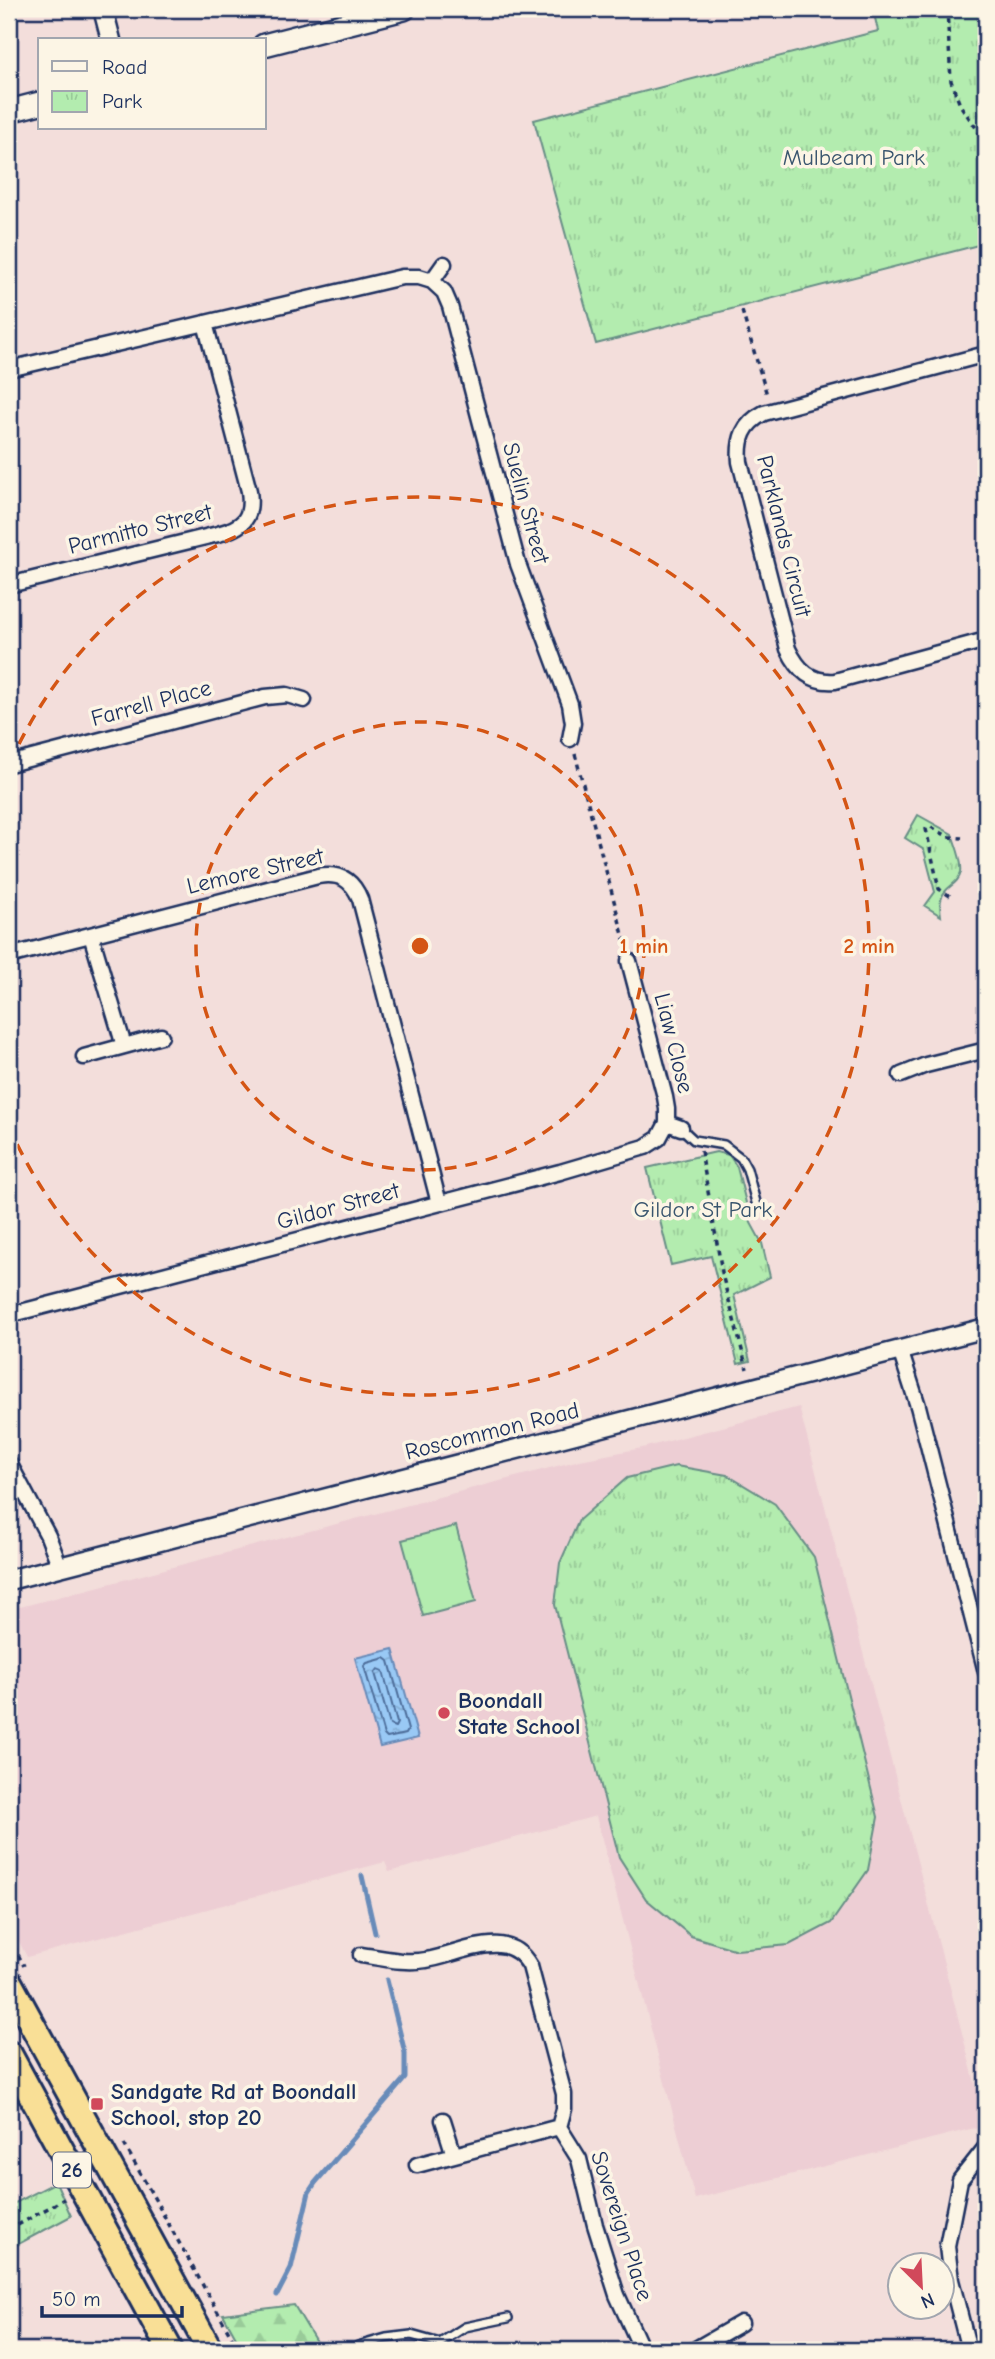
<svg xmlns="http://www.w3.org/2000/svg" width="995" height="2359" viewBox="0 0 995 2359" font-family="'Comic Neue',sans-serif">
<defs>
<pattern id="forest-firs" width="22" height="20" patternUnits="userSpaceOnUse" patternTransform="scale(1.75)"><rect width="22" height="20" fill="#b3ecaf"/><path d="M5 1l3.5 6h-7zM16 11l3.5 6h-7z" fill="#99cb99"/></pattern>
<pattern id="park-tufts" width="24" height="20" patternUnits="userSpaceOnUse" patternTransform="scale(1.75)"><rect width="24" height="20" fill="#b3ecaf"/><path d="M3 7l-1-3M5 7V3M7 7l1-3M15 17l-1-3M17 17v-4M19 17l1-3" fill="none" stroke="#99cb99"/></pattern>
<pattern id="water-ripples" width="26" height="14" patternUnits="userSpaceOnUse" patternTransform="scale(1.75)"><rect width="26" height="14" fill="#99c9f5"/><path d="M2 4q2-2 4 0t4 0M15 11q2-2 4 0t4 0" fill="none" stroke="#83add4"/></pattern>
</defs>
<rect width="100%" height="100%" fill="#f3dedb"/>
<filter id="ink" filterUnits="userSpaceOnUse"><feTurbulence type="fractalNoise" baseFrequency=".0143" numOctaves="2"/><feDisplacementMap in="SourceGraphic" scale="14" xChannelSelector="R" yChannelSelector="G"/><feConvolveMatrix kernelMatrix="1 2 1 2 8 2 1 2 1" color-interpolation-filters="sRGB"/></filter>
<g filter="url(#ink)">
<path fill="#edced4" d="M799 1407 986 2125 695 2199 596 1816 389 1872 385 1862 27 1957 9 1922V1610L580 1460 642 1448Z"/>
<path fill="url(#forest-firs)" stroke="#678e86" stroke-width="2" d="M294 2305 321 2350H243L223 2314Z"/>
<path fill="url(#park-tufts)" stroke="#678e86" stroke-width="2" d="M873 9H986V243L596 344 534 120 878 31Z
M918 815 952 834C955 844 963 861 961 872 957 890 936 884 941 916L925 906 935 892 924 850 905 838Z
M716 1152 729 1155 737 1167 751 1223 762 1243 770 1277 734 1295 750 1361 738 1364 711 1256 671 1265 647 1168Z
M676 1466 727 1475 775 1504 814 1557 878 1817 868 1870 831 1923 789 1945 737 1950 691 1936 646 1899 619 1857 555 1605 560 1563 579 1520 627 1478Z
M56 2182 71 2216 9 2249V2206Z"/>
<path fill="#b3ecaf" stroke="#678e86" stroke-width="2" d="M456 1526 476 1602 423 1616 402 1540Z"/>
<path fill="url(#water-ripples)" stroke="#678bb9" stroke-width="2" d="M393 1649 418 1738 380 1747 355 1658Z"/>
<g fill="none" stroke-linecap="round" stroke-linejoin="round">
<path stroke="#4d6d9a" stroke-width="2" d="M385 1658 389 1661 408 1730 406 1734 387 1738 384 1735 364 1666 367 1663Z
M378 1669 383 1671 397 1723 395 1727 390 1725 375 1673Z"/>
<path stroke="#678bb9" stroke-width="5" d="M362 1876 375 1933
M277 2295 291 2268 309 2192 315 2183 405 2078V2053L387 1980"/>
<g stroke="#1b2f5e" stroke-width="12">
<path id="service" d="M681 1128 694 1140 724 1145 741 1158 747 1169 757 1206
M358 2346 386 2338 411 2335 440 2343 465 2327 508 2318"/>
</g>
<g stroke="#1b2f5e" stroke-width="19">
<path id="minor" d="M432 281 444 292 450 306 518 564 570 704 573 723 570 739
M986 354 764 413C743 424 738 439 740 462L788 649C798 670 811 683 835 681L986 640
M9 369 402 277H419L432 281 444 264
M9 585 218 534C243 527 253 519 249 491L205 323
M9 764 265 697 287 695 304 700
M91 935 124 1046
M9 956 318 876C339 872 352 879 360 899L439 1203
M629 961 665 1097 667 1109V1123L681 1128
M84 1057 161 1036
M901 1075 926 1065 986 1050
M9 1315 560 1172 645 1147 659 1138 667 1123
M900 1350 918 1406 986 1672
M9 1463 48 1536 60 1567
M361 1955C382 1958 405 1964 426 1960 461 1955 507 1925 530 1966L564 2094V2109L559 2127 579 2159 595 2225 617 2295 642 2350
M443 2120 454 2155
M417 2165 559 2127
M694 2350 741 2323
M969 2350 951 2280 947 2246 960 2180 986 2147"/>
</g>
<g stroke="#1b2f5e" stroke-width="23">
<path id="tertiary" d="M103 9 111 40
M9 1580 986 1328"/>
</g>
<g stroke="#1b2f5e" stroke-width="26">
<path id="secondary" d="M264 45 404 9
M9 111 40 103"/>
</g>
<g stroke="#1b2f5e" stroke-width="30">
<path id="trunk" d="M9 1982 210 2350
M9 2054 170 2350"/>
</g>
<path stroke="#1b2f5e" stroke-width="3.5" stroke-dasharray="5 5" stroke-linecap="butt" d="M947 9 951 81 960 105 986 142
M742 311 767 395
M575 754 626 946
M950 896 939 889 926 829 931 827 949 837 962 838
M701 1151 723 1278 747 1369
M9 1937 24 1966
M124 2144 239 2350
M9 2230 64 2199"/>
<use href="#service" stroke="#fcf5e5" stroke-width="7"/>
<use href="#minor" stroke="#fcf5e5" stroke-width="14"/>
<use href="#tertiary" stroke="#fcf5e5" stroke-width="18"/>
<use href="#secondary" stroke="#fcf5e5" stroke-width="21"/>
<use href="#trunk" stroke="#f9df96" stroke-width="24"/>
</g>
</g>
<g fill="none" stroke="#d45514" stroke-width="3.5" stroke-dasharray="12 9">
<circle cx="420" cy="946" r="224"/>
<path d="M10 763A449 449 0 1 1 10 1129"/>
</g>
<g fill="#d1495b" stroke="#fcf5e5" stroke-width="2.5">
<circle cx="444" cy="1713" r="7"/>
<rect x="90" y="2097" width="14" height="14" rx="3.5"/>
</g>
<g text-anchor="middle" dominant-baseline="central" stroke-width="7" stroke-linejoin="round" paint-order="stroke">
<rect fill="#fcf5e5" stroke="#5e6a86" stroke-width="2" x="53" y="2152.5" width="38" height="35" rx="5"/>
<g font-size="21" font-weight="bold" fill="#1b2f5e">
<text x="72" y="2170">26</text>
</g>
<g font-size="23" fill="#39556e" stroke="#fcf5e5">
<text x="854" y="157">Mulbeam Park</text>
<text x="703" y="1209">Gildor St Park</text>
</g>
<g font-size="23" fill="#1b2f5e" stroke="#fcf5e5">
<text transform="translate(526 503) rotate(75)">Suelin Street</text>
<text transform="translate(140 529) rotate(-14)">Parmitto Street</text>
<text transform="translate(784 536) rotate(76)">Parklands Circuit</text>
<text transform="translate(151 703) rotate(-15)">Farrell Place</text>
<text transform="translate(255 871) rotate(-13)">Lemore Street</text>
<text transform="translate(674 1043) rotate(76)">Liaw Close</text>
<text transform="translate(338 1206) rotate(-15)">Gildor Street</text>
<text transform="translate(492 1431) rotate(-14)">Roscommon Road</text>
<text transform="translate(622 2226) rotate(72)">Sovereign Place</text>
</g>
<g font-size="23" font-weight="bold" fill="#1b2f5e" stroke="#fcf5e5" text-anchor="start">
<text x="458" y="1700">Boondall<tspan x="458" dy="26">State School</tspan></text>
<text x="111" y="2091">Sandgate Rd at Boondall<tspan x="111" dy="26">School, stop 20</tspan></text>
</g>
</g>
<circle cx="420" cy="946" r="10" fill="#d45514" stroke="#fcf5e5" stroke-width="3.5"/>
<g font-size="21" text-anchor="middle" font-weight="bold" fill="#d45514" stroke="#fcf5e5" stroke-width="7" stroke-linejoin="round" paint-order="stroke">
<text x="644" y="953">1 min</text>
<text x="869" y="953">2 min</text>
</g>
<rect width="995" height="2359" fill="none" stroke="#fcf5e5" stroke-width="35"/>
<rect x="18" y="18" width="960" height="2324" fill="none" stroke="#1b2f5e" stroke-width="2.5" filter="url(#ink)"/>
<rect x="38" y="38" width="228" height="91" fill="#fcf5e5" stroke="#a2a6af" stroke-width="2"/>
<rect x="52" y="61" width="35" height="10" fill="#fcf5e5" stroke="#a2a6af" stroke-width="2"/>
<text x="102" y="74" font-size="21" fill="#1b2f5e">Road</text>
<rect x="52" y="91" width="35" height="21" fill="url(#park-tufts)" stroke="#a2a6af" stroke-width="2"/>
<text x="102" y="108" font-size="21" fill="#1b2f5e">Park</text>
<g transform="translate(921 2286) rotate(156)"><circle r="33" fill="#fcf5e5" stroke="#a2a6af" stroke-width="2"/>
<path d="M0-5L12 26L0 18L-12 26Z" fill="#d1495b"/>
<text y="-10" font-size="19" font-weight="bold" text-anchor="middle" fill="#1b2f5e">N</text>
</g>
<path d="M42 2306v10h140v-10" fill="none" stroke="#1b2f5e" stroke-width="3.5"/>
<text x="52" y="2306" font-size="21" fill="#1b2f5e" stroke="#fcf5e5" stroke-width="5" paint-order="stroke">50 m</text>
</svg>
